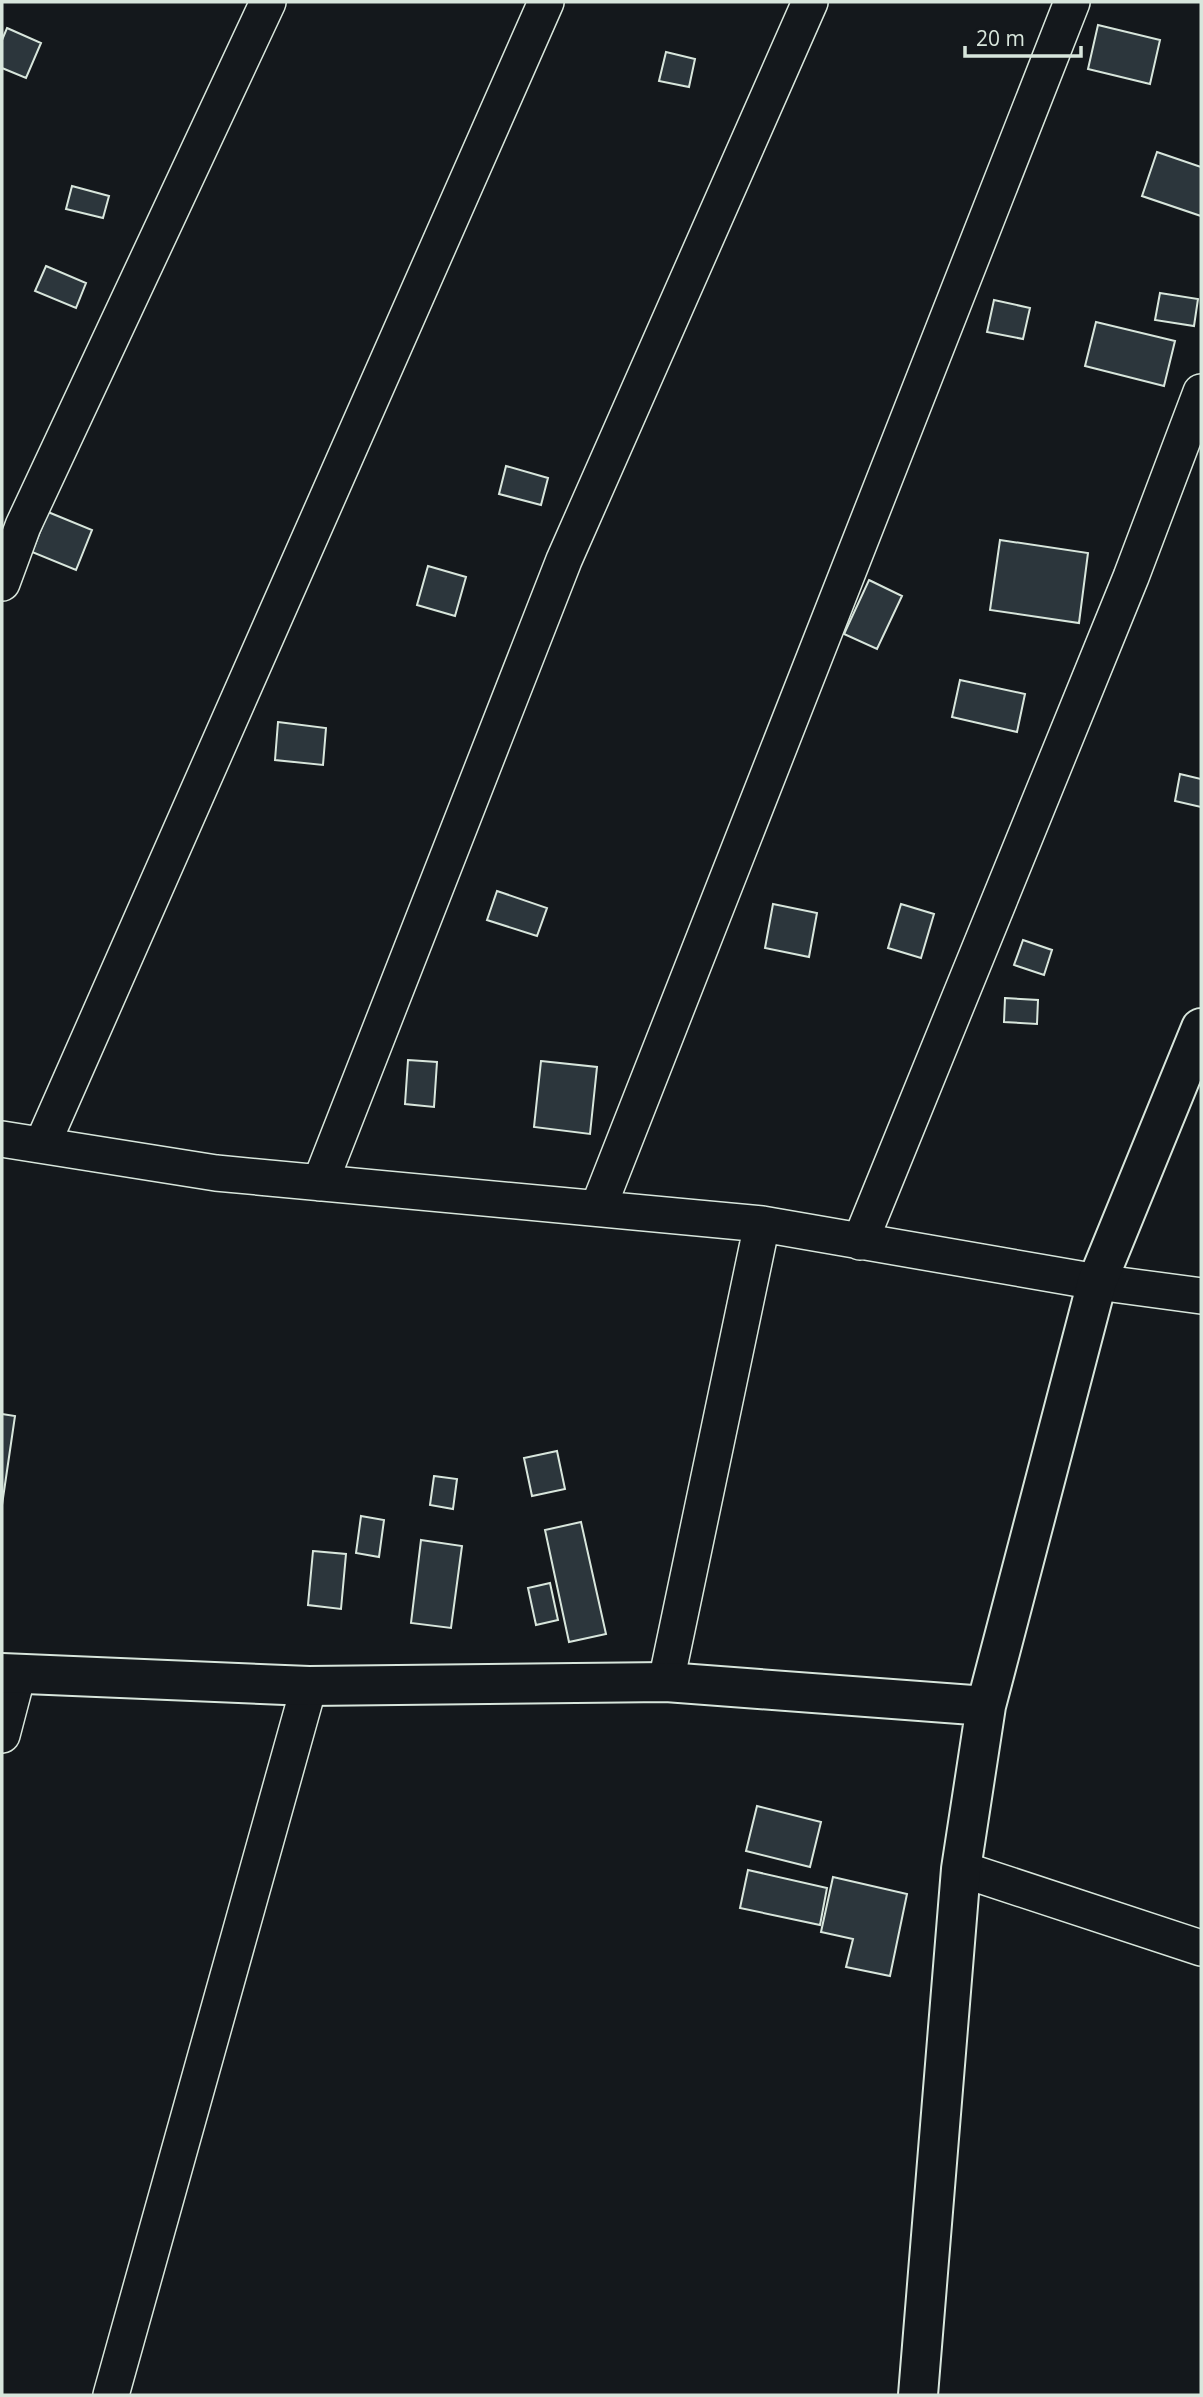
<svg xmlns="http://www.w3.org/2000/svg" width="1203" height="2397" viewBox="0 0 1203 2397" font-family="'Open Sans',sans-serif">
<rect width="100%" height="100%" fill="#14181c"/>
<path fill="#2c363c" stroke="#d8e6dc" stroke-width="2" d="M1098 25 1160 40 1150 84 1088 69Z
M7 28 41 43 26 78 2 68V40Z
M666 52 695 59 689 87 659 81Z
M1157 152 1201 167V216L1142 196Z
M72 186 109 196 103 218 66 209Z
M46 266 86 283 76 308 35 291Z
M1160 293 1198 299 1194 326 1155 320Z
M994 300 1030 308 1023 339 987 332Z
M1096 322 1175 341 1164 386 1085 366Z
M506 466 548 478 541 505 499 494Z
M48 512 92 530 76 570 32 552Z
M1000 540 1088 553 1079 623 990 610Z
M428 566 466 577 455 616 417 605Z
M869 580 902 596 877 649 844 634Z
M960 680 1025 694 1017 732 952 717Z
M278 722 326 728 323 765 275 760Z
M1180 774 1201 779V807L1175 801Z
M497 891 547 908 537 936 487 920Z
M773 904 817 913 809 957 765 948Z
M901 904 934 914 921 958 888 948Z
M1023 940 1052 950 1044 975 1014 965Z
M1005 998 1038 1000 1037 1024 1004 1022Z
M408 1060 437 1062 434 1107 405 1104Z
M541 1061 597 1067 590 1134 534 1127Z
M2 1414 15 1416 2 1505Z
M557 1451 565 1489 532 1496 524 1458Z
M434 1476 457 1479 453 1509 430 1505Z
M361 1516 384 1520 379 1557 356 1553Z
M581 1522 606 1634 569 1642 545 1530Z
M421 1540 462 1546 451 1628 411 1623Z
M313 1551 346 1554 341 1609 308 1605Z
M550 1583 558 1620 536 1625 528 1588Z
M757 1806 821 1822 810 1867 746 1851Z
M748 1870 827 1888 820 1925 740 1908Z
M833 1877 907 1894 890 1976 846 1967 853 1939 821 1932Z"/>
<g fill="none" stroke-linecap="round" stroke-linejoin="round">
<g stroke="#d8e6dc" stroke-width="38">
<path id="street" d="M2 583 23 526 268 2
M2 1139 216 1173 762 1224 1097 1282 1201 1296
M42 1145 546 2
M320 1183 564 560 810 2
M598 1208 1072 2
M860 1242 1131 577 1201 392
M666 1682 762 1224
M2 1735 18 1674
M961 1869 1201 1948
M111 2395 309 1686"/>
</g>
<g stroke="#d8e6dc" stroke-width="42">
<path id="secondary" d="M2 1673 309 1686 666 1682 986 1706
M918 2395 961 1869 986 1706 1097 1282 1201 1028"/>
</g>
<use href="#street" stroke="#14181c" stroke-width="35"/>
<use href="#secondary" stroke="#14181c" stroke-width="38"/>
</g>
<rect width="1203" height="2397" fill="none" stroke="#d8e6dc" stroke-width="7"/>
<path d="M965 46v10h116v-10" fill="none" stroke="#d8e6dc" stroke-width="3.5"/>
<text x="976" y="46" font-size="21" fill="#d8e6dc" stroke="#14181c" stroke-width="5" paint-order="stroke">20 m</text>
</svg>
